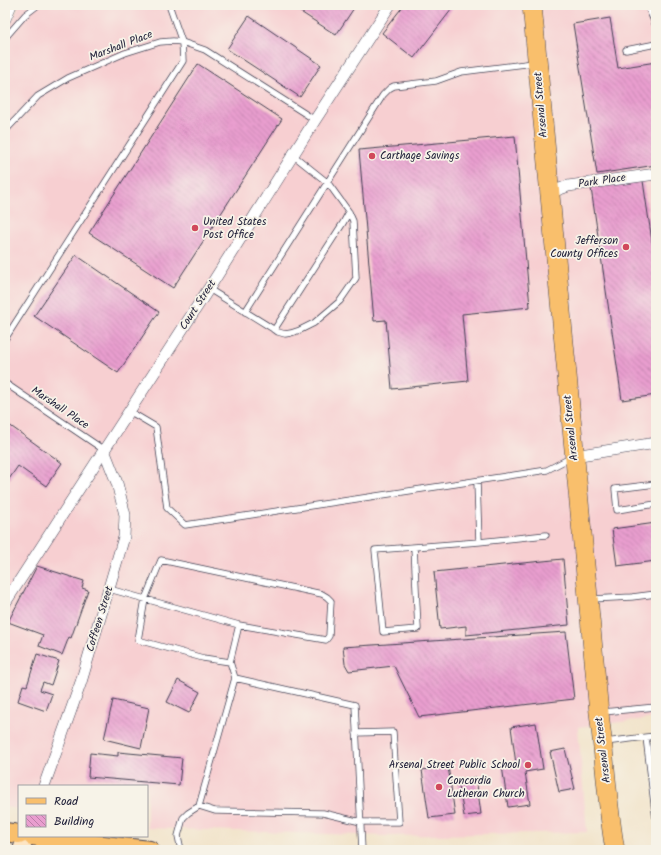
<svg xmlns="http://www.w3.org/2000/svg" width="661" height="855" viewBox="0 0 661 855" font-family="Kalam,sans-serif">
<defs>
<pattern id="building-back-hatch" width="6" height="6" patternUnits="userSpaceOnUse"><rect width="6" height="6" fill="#e99ecf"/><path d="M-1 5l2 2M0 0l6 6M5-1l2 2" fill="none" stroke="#bc80a9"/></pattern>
</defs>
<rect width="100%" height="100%" fill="#f7f3e8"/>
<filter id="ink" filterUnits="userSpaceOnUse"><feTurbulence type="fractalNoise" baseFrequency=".025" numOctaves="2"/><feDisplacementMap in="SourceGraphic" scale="8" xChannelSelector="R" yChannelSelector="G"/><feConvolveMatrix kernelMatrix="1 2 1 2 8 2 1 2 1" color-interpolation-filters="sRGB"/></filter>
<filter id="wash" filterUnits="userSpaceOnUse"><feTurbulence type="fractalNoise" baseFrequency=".012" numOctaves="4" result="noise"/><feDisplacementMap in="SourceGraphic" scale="16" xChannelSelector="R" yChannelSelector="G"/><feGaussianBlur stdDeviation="0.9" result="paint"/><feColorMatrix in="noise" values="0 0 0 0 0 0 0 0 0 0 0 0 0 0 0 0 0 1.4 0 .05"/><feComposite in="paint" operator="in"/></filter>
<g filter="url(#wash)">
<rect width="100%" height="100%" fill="#f2e4cb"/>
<path fill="#f7cfd1" d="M19 5H656V718L578 727 587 832 389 836 147 828V786H19V809L5 807V36Z"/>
<g id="blocks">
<path fill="url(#building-back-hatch)" d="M290 5H356L336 35Z
M404 5H455L414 58 382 33Z
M249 16 321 65 300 97 227 49Z
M610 18 618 68 656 62V165L597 174 573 24Z
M198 64 282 119 173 288 89 233Z
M515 136 530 307 462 314 468 381 392 389 386 320 374 321 359 150Z
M643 181 656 268V395L622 400 591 188Z
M76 255 159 312 118 373 34 316Z
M5 422 62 463 46 486 18 466 5 485Z
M656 523V561L617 566 612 529Z
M563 559 569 625 466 635V626L440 629 434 572Z
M37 566 84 581 82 588 88 590 71 638 69 637 62 655 39 646 43 635 8 622Z
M566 632 574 699 419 717 394 666 349 671 345 664 343 647Z
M37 654 59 661 51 685 43 682 40 690 52 694 46 711 18 701 23 685 27 686Z
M178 680 200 692 189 713 167 702Z
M113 700 149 708 141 748 104 739Z
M536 723 543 769 525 772 530 804 508 807 502 766 516 764 511 727Z
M565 749 575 789 559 792 550 752Z
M118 752 182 758 179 785 88 777 90 753 118 756Z
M448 766 455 815 429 818 422 770Z
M476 777 481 814 464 816 458 780Z"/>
</g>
</g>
<g filter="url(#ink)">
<use href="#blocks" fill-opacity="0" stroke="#413f51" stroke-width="1"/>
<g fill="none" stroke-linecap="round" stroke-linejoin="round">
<g stroke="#413f51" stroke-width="7">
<path id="service" d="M647 5 654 21 656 27
M5 38 25 15 38 5
M626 50 656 44
M5 131 38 96 68 78 125 53 160 42 173 41 182 42 205 50 315 120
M209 289 278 332 285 334 291 333 300 330 314 323 340 301 356 278 353 221 349 212 328 183 293 155
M245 312 383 95 390 88 394 86 436 81 461 72 534 63
M274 330 343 223 349 212
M5 339 183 61 182 42 169 5
M5 383 104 450
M129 411 156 427 167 508 185 525 547 470 572 457
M656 484 615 489 617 510 656 504
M479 542 546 535
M414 547 418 629 383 632 375 550 479 542 477 481
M109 589 239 625 230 662 235 678
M591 599 632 597 656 594
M230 662 203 658 138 640 145 599 161 560 322 594 327 597 331 601 329 636 326 640 239 625
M603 712 656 707
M656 736 646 737 656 820
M605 742 646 737
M199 806 215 811 323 813 361 822H399L393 732 356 733
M181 850 178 836 183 818 188 813 199 806 235 678 355 705 362 850"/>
</g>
<g stroke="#413f51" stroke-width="12">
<path id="minor" d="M5 19 11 5
M549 193 568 186 656 174
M574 456 656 443
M5 603 213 282 315 120 390 5
M44 786 81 682 124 537 125 515 117 483 104 450"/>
</g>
<g stroke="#413f51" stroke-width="18">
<path id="secondary" d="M21 850 26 836"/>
</g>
<g stroke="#413f51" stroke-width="20">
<path id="primary" d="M5 832 19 834
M32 836 67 841 150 850"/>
</g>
<g stroke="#413f51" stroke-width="20">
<path id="trunk" d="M532 5 599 713C605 758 607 805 615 850"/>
</g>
<use href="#service" stroke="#fff" stroke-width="5.5"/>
<use href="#minor" stroke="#fff" stroke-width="11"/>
<use href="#secondary" stroke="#fde5c4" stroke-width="16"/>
<use href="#primary" stroke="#f9bf6c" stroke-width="18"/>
<use href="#trunk" stroke="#f9bf6c" stroke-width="19"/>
</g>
</g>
<g fill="#d1495b" stroke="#f7f3e8" stroke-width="1.5">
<circle cx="372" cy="156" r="4"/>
<circle cx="195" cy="228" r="4"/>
<circle cx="626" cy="247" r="4"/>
<circle cx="528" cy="765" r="4"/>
<circle cx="439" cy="787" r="4"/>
</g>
<g text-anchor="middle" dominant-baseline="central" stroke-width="3.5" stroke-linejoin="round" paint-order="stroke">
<g font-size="11" fill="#22223b" stroke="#f7f3e8">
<text transform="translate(121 46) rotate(-21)">Marshall Place</text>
<text transform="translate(541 105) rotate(-95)">Arsenal Street</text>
<text transform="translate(602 181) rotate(-8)">Park Place</text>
<text transform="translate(198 305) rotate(-57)">Court Street</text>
<text transform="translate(60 408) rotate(34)">Marshall Place</text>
<text transform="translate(571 428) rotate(-96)">Arsenal Street</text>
<text transform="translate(100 619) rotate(-73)">Coffeen Street</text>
<text transform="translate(603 750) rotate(-97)">Arsenal Street</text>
</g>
<g font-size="11" fill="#22223b" stroke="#f7f3e8" text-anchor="start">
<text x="380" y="156">Carthage Savings</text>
<text x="203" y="222">United States<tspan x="203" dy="13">Post Office</tspan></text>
<text x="618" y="241" text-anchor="end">Jefferson<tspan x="618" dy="13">County Offices</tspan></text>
<text x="520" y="765" text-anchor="end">Arsenal Street Public School</text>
<text x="447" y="781">Concordia<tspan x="447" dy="13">Lutheran Church</tspan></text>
</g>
</g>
<rect width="661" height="855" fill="none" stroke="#f7f3e8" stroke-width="20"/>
<rect x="18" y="785" width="130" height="52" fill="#f7f3e8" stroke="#a29fa3"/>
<rect x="26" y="798" width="20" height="6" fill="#f9bf6c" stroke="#a29fa3"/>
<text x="54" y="805" font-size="12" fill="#22223b">Road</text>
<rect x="26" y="815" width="20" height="12" fill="url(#building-back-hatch)" stroke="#a29fa3"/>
<text x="54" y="825" font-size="12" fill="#22223b">Building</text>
</svg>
